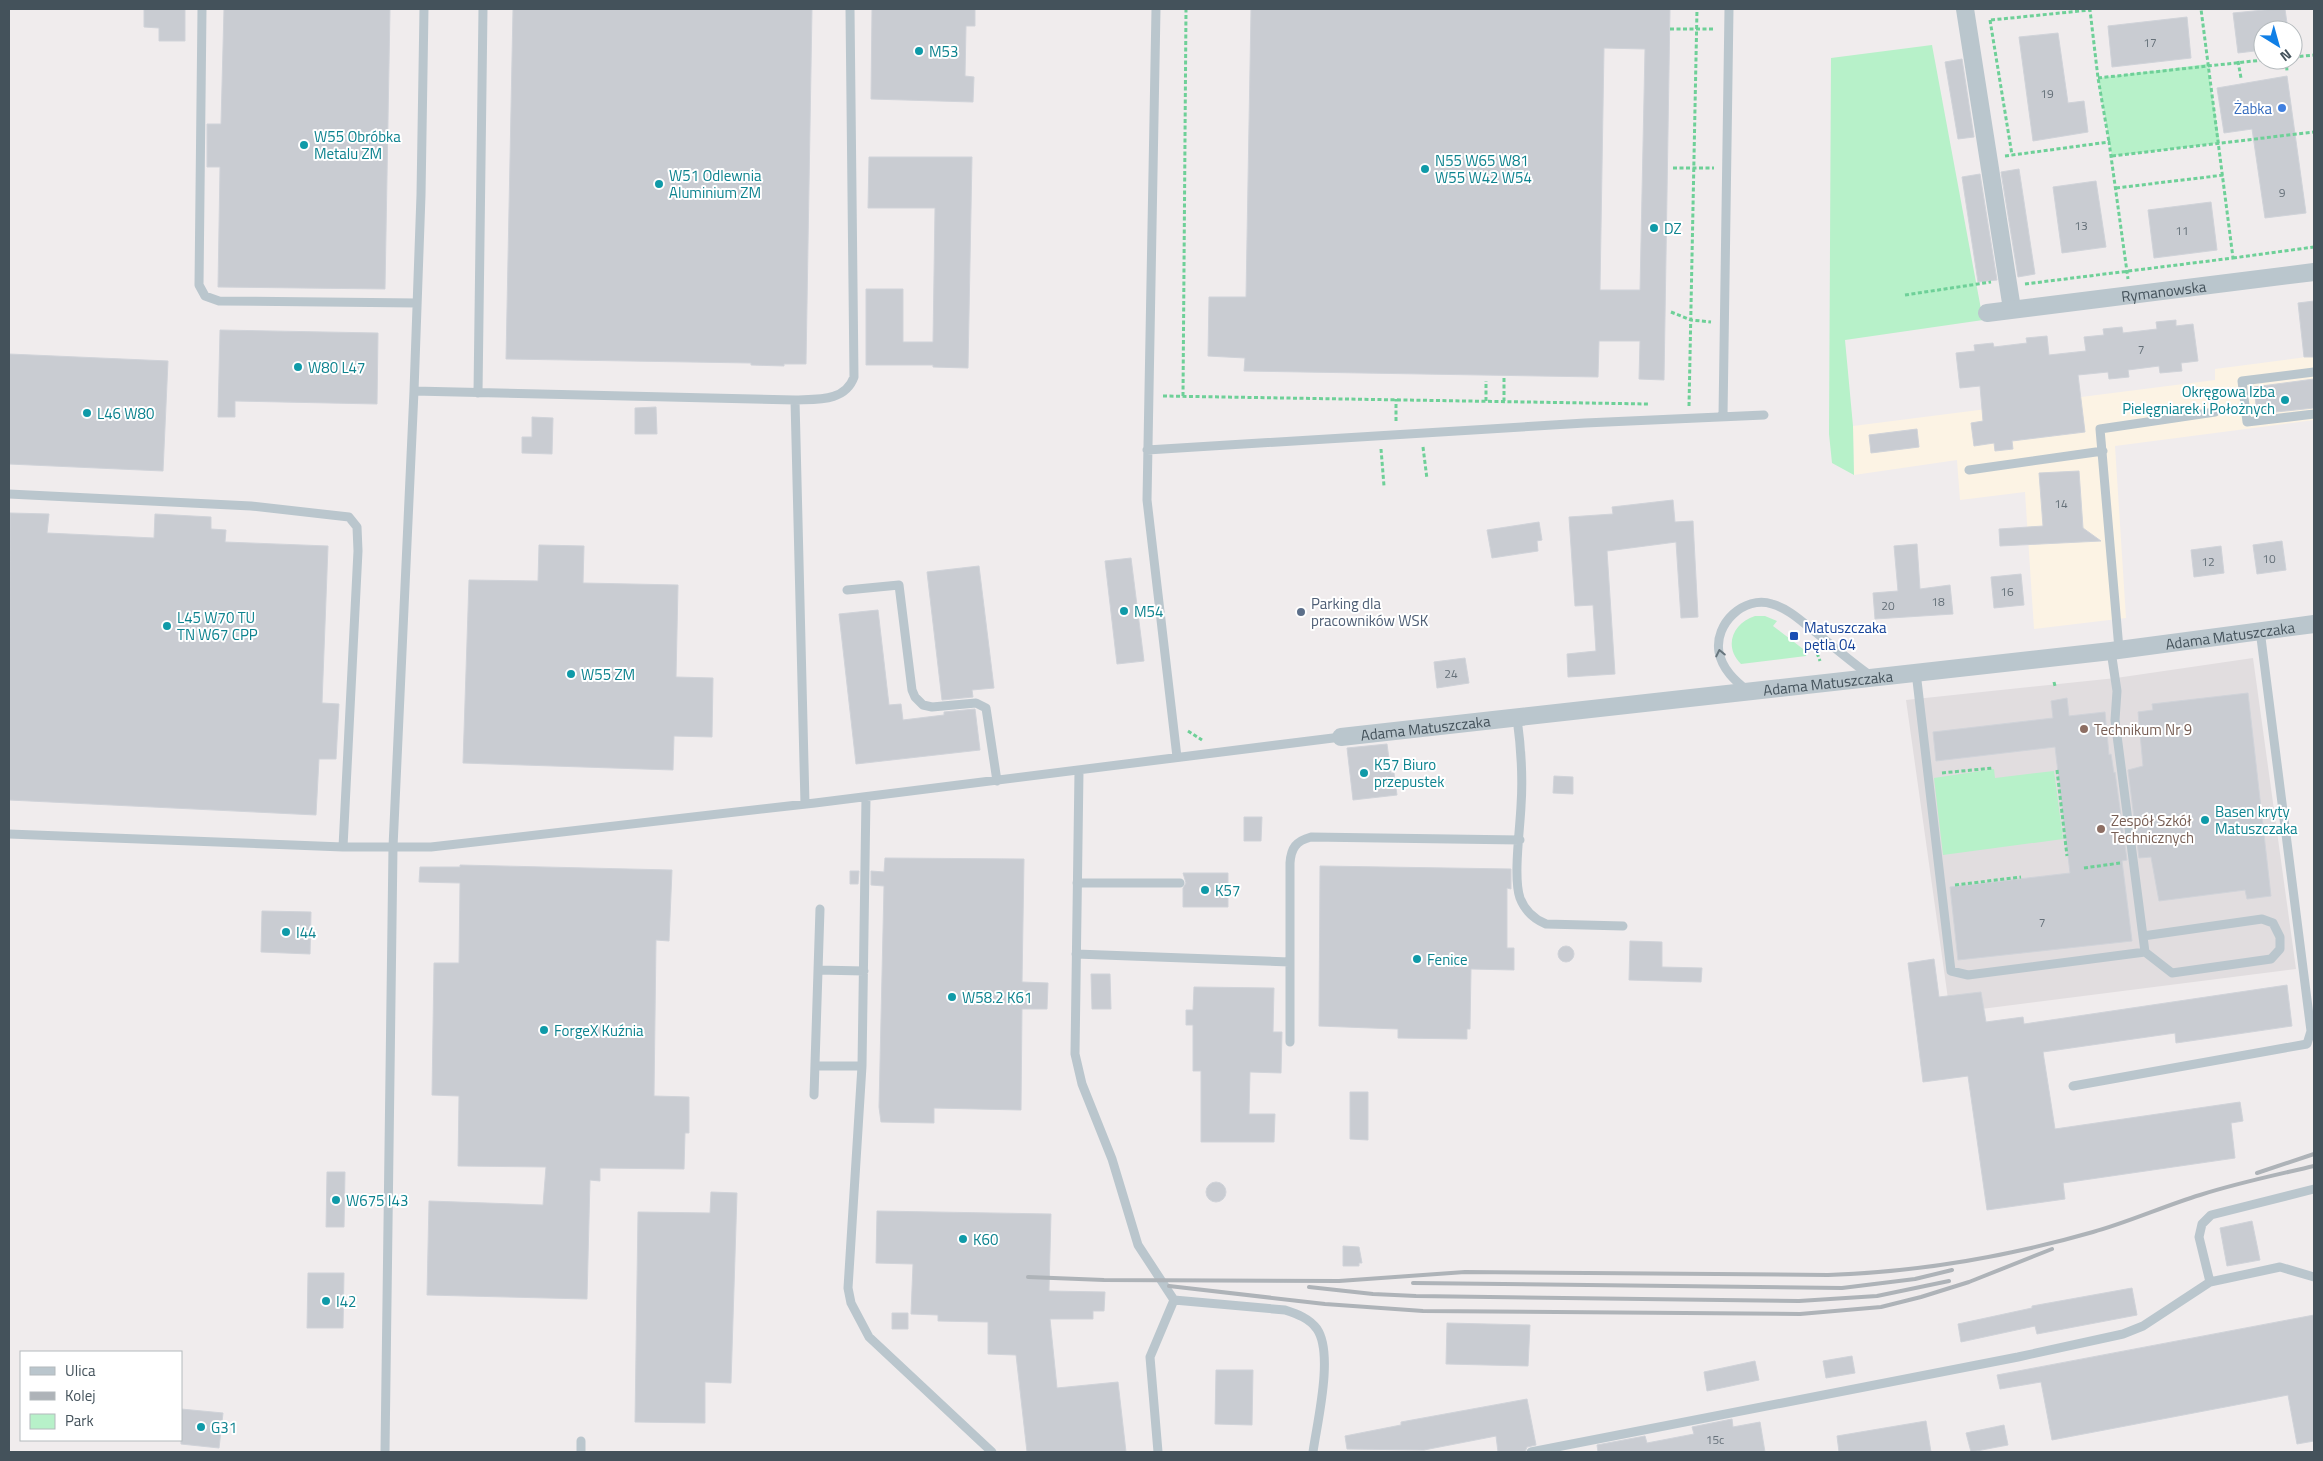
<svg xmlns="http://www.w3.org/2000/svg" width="2323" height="1461" viewBox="0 0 2323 1461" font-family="'Titillium Web',sans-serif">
<rect width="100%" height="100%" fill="#f0eced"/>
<path fill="#fcf3e4" d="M2314 356V420L2115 446 2126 618 2034 629 2025 492 1960 500 1957 460 1854 475 1853 426 2215 380V369Z"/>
<path fill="#e1dddf" d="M2253 658 2296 969 1950 1013 1906 700 2116 678Z"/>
<path fill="#b7f1c9" d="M1932 45 1983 320 1845 340 1853 426 1854 475 1832 463 1829 434 1831 58Z
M2207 64 2220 143 2112 156 2098 78Z
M1755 616H1765L1777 621 1773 626 1807 652 1806 656 1741 664C1723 646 1733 623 1755 616Z
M1994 769 1995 778 2054 771 2063 839 1943 855 1934 778Z"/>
<path fill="#c9ccd2" stroke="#d0d3d9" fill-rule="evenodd" d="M144 9H185V41H159V28L144 27Z
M224 9H390L385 289 218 287 220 167H207V124H221Z
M513 9H812L806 364H784V366L751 365V363L506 359Z
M872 9H975V26H966L965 76 974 77 973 102 871 99Z
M1251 9H1670L1664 380 1639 379 1640 341H1599L1598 377 1244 371 1245 358 1208 356 1209 297H1246ZM1604 48 1645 49 1640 290H1600Z
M2274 9H2285L2288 30H2263V50L2238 53 2233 13Z
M2187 17 2191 58 2112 67 2108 26Z
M2058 33 2068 103 2084 101 2088 132 2033 141 2019 37Z
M1962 59 1974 137 1958 139 1945 62Z
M2287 76 2306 213 2265 218 2252 129 2224 133 2217 88Z
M869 157H972L968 368 933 367V365H866V289H903V342H933L935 208H868Z
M2019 169 2035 274 2018 277 2001 172Z
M1980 174 1997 280 1978 282 1962 177Z
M2096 181 2106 247 2062 253 2053 187Z
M2211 202 2217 250 2154 258 2148 210Z
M2314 301V357H2304L2298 303Z
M2176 320V326L2193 324 2198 361 2181 363 2182 371 2160 373 2159 366 2128 370 2129 377 2109 379 2108 372 2078 375 2085 432 2012 441 2013 449 1995 451 1994 443 1974 446 1971 423 1983 421 1980 386 1960 388 1956 353 1975 351 1974 345 1993 343 1994 347 2027 343 2026 338 2047 336 2049 355 2086 351 2084 337 2104 335 2103 329 2122 327 2123 333 2157 329 2156 322Z
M220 330 378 333 377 404 235 401V417H218Z
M9 354 168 361 163 471 9 464Z
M2314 379V408L2257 414 2254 387Z
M656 407 657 434H635V408Z
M532 417 553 418 552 454 522 453V437H532Z
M1917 429 1919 447 1871 453 1869 435Z
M2079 471 2083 528 2101 541 2000 546 1999 529 2043 526 2039 473Z
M1673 500 1675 522 1693 521 1698 617 1681 618 1676 542 1607 551 1615 674 1568 677 1567 654 1596 651 1593 605 1575 606 1569 517 1613 514 1612 507Z
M10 513 49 514 47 533 154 538 155 514 211 517V529L226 530 225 542 328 546 322 703 339 704 336 759H319L316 815 9 800Z
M1539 522 1542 540 1537 541 1538 551 1492 558 1487 530Z
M2282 541 2286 570 2257 574 2253 545Z
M1917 544 1920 589 1950 585 1953 614 1875 619 1873 593 1898 591 1894 546Z
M539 545 584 546 583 583 678 585 676 677 713 678 712 737 674 736 673 770 463 763 469 580 538 581Z
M2221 546 2224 573 2194 577 2191 550Z
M1131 558 1144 661 1117 664 1105 561Z
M979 566 994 688 972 690 973 697 942 700 927 572Z
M2021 574 2024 605 1994 608 1991 577Z
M878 610 889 705 901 704 903 720 944 715V712L975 709 980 750 856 764 839 614Z
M1465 658 1469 683 1437 688 1434 662Z
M2248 693 2271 896 2247 899 2245 890 2159 901 2151 857 2139 858 2128 770 2143 766 2138 712 2153 710 2152 704Z
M2067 698 2069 716 2105 712 2109 755 2111 754 2114 773 2115 772 2127 860 2122 861 2132 941 1958 960 1950 887 2070 873 2055 747 1936 761 1933 732 2053 718 2051 701Z
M1387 744 1391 773H1394L1397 795 1353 800 1347 748Z
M1554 776 1573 777V794L1553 793Z
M1244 817H1262L1261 841H1244Z
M885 858 1024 859 1022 982 1048 983 1047 1009H1022L1021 1110 934 1108V1123L881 1122 879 1107 884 886 871 885V871L884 872Z
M460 865 672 870 669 941 656 940 654 1096 689 1097V1133H685L684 1169 600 1168V1181L590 1180 587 1299 427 1295 429 1201 543 1205 546 1167 458 1166 459 1096 432 1095 434 963H459L460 883 419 882 420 867H460Z
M1320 866 1511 869V889L1507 888V948H1514V970L1471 969 1470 1029H1467V1039L1398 1038V1029L1319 1026Z
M850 871H859L858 884H850Z
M1183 873H1228V907H1183V888L1186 883Z
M262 911 311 912 310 954 261 952Z
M1630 941 1662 942V967L1702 968 1701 982 1629 980Z
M1558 954a8 8 0 1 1 16 0a8 8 0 1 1-16 0Z
M1934 959 1939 997 1981 992 1986 1022 2023 1017 2024 1024 2287 985 2292 1026 2176 1043 2175 1033 2043 1052 2055 1129 2240 1102 2243 1121 2231 1123 2235 1158 2063 1183 2065 1199 1987 1210 1968 1076 1923 1082 1908 963Z
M1091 974H1110L1111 1009H1092Z
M1194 987 1274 988 1273 1032H1282L1281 1073 1250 1072 1249 1114H1275L1274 1142H1201V1071H1193V1025H1186V1010H1193Z
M1350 1092H1368V1140L1350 1139Z
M327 1172H345L344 1227H326Z
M1206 1192a10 10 0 1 1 20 0a10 10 0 1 1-20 0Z
M711 1192 737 1193 731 1383 705 1382V1423L635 1422 638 1212 710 1213Z
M877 1211 1051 1214 1049 1291 1105 1292 1104 1311H1093V1319H1050L1057 1388 1118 1382 1126 1452H1027L1016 1355 988 1354V1322L938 1321V1315L911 1314 913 1264 876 1263Z
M2252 1221 2260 1260 2227 1266 2220 1228Z
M1343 1246 1359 1247 1362 1263H1359V1266H1343Z
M308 1273H344L343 1328H307Z
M2132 1288 2137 1315 2037 1334 2035 1326 1961 1342 1958 1324 2032 1308V1306Z
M892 1313H908V1329H892Z
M2314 1315V1441L2297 1444 2288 1395 2052 1440 2041 1382 2000 1389 1997 1375Z
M1447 1323 1530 1325 1528 1366 1446 1364Z
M1852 1356 1855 1373 1826 1378 1823 1361Z
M1755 1361 1759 1380 1707 1391 1704 1372Z
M1216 1370H1253L1252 1425 1215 1424Z
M1527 1399 1536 1445 1527 1447 1525 1452H1498L1496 1436 1424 1450 1347 1449 1345 1436 1401 1425V1422Z
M181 1409 223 1413 219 1448 181 1444Z
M1732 1419 1733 1427 1760 1422 1765 1452H1598L1597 1445 1645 1436 1647 1443 1694 1434 1692 1427Z
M1926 1421 1931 1452H1839L1837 1436Z
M2004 1425 2008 1445 1971 1452 1966 1433Z"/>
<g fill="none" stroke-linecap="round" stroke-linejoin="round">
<path stroke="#6ed098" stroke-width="3" stroke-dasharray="4 2.5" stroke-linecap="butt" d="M1990 20 2012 155
M1991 20 2090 10 2098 78 2109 142
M1670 29H1715
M2293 57 2314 55
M2286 60 2287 71
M2238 61 2241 78
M2098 78 2263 60
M2005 156 2109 142 2128 279
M2112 156 2314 132
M1673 168H1714
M2116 188 2224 175
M2233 258 2314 247
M2025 284 2233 258 2201 9
M1905 295 1991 282
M1671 312 1691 320 1711 322
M1504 378V401
M1163 396 1649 404
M1183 396 1186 9
M1486 401V381
M1689 406 1697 9
M1396 421V399
M1423 447 1427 479
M1381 449 1384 486
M1817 653 1820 661
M2054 682 2055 686
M1188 731 1202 740
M2057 770 2067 856
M1942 773 1993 768
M2084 868 2120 863
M1955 885 2021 877"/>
<path stroke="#bac6cd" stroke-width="9" d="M202 9 199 285 205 296 219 301 417 303
M1156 9 1147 500 1177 757
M2314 372 2242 381 2247 422 2314 414
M414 391 795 400 805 804
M478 393 483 9
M795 400C817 399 845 402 854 377L850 9
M1723 416 1729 9
M1147 450 1585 423 1764 415
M1969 470 2103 451
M9 494 251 506 349 517 357 527 358 551 343 847
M847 590 899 585 912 690 915 697 923 705 932 707 976 703 986 708 997 781
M2119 649 2100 429 2215 412
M2111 651 2117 691 2115 720 2145 952 2172 973 2271 959 2280 949V937L2273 923 2262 919 2143 936
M1916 672 1951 971 1968 975 2145 952
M1748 691C1735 681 1722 669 1719 652 1714 624 1744 595 1772 604 1789 609 1801 621 1814 631 1833 646 1851 662 1871 676
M1517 718C1521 747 1523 777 1521 806 1520 829 1513 878 1520 898 1525 911 1534 919 1546 924L1623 926
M1079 771 1075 1054 1082 1084 1112 1159 1138 1245 1174 1300 1285 1310C1297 1314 1309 1318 1317 1329 1334 1354 1317 1423 1313 1452
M866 797 862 1066 848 1288 851 1303 869 1337 992 1452
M9 834 343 847H431L815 803 1341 737
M1077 883H1180
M1076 954 1289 962
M818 970 864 971
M1290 1042V863C1291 848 1296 841 1311 837L1520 840
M815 1066H862
M2073 1086 2307 1044 2311 1031 2260 630
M814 1095 820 909
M2210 1282 2199 1237 2202 1224 2211 1215 2314 1189
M581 1441V1452
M385 1452 393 847 414 391 421 195 424 9
M1158 1452 1150 1357 1174 1300
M1531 1452 2018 1357 2123 1334 2143 1326 2210 1282 2280 1267 2314 1277"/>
<g stroke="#bac6cd" stroke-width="18">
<path d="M1965 9 2012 309"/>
<path id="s1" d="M1987 313 2314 272"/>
<path id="s2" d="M1341 737 2111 651 2314 624"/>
</g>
<path stroke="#aeb3b8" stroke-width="4" d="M2257 1173 2314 1154
M1028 1277 1104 1280 1339 1281 1465 1272 1828 1275C1918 1272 2006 1257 2093 1232 2129 1222 2164 1206 2200 1195 2237 1183 2276 1175 2314 1166
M1413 1283 1842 1288 1915 1279 1952 1270
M1169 1286 1325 1304 1423 1311 1800 1314 1881 1307 1921 1297 1969 1282 2052 1249
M1309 1287 1373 1294 1416 1296 1799 1301 1877 1296 1949 1281"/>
</g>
<defs><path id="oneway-chevron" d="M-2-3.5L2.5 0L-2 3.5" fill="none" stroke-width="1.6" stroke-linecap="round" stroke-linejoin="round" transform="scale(1.25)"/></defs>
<use stroke="#67757d" href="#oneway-chevron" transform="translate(1720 653) rotate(-102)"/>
<g fill="#0f9aa8" stroke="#fff" stroke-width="2">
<circle cx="919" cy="51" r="5"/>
<circle cx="304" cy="145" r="5"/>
<circle cx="1425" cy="169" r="5"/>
<circle cx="659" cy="184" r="5"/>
<circle cx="1654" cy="228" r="5"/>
<circle cx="298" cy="367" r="5"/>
<circle cx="2285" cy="400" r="5"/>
<circle cx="87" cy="413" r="5"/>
<circle cx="1124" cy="611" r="5"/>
<circle cx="167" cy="626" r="5"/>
<circle cx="571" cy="674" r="5"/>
<circle cx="1364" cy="773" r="5"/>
<circle cx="2205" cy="820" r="5"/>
<circle cx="1205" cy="890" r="5"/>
<circle cx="286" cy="932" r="5"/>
<circle cx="1417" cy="959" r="5"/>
<circle cx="952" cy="997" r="5"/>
<circle cx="544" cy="1030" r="5"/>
<circle cx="336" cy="1200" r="5"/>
<circle cx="963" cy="1239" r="5"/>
<circle cx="326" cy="1301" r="5"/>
<circle cx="201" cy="1427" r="5"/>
</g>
<circle fill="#3f7fe0" stroke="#fff" stroke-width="2" cx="2282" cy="108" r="5"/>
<circle fill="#5c6f8a" stroke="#fff" stroke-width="2" cx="1301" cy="612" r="5"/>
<rect fill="#1a4fb4" stroke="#fff" stroke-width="2" x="1789" y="631" width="10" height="10" rx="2.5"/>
<g fill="#8d6e63" stroke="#fff" stroke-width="2">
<circle cx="2084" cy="729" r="5"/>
<circle cx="2101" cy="829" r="5"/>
</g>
<g text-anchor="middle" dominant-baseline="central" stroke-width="4" stroke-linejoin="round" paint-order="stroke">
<g font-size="12" fill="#657079">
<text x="2150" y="42">17</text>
<text x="2047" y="93">19</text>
<text x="2282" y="192">9</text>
<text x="2081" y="225">13</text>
<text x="2182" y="230">11</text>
<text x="2141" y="349">7</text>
<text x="2061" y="503">14</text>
<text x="2269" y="558">10</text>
<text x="2208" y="561">12</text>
<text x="2007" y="591">16</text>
<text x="1938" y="601">18</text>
<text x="1888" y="605">20</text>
<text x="1451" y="673">24</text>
<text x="2042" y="922">7</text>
<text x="1715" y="1439">15c</text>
</g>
<g font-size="15" fill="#0d838f" stroke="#fff" text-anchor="start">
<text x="929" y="51">M53</text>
<text x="314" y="136">W55 Obróbka<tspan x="314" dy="17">Metalu ZM</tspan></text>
<text x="1435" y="160">N55 W65 W81<tspan x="1435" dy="17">W55 W42 W54</tspan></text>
<text x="669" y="175">W51 Odlewnia<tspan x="669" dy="17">Aluminium ZM</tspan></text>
<text x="1664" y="228">DZ</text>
<text x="308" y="367">W80 L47</text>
<text x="2275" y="391" text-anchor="end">Okręgowa Izba<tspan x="2275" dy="17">Pielęgniarek i Położnych</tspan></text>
<text x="97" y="413">L46 W80</text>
<text x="1134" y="611">M54</text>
<text x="177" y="617">L45 W70 TU<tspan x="177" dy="17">TN W67 CPP</tspan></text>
<text x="581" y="674">W55 ZM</text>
<text x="1374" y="764">K57 Biuro<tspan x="1374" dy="17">przepustek</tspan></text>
<text x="2215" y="811">Basen kryty<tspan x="2215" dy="17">Matuszczaka</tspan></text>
<text x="1215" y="890">K57</text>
<text x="296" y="932">I44</text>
<text x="1427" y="959">Fenice</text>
<text x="962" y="997">W58.2 K61</text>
<text x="554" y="1030">ForgeX Kuźnia</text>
<text x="346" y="1200">W675 I43</text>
<text x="973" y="1239">K60</text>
<text x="336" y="1301">I42</text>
<text x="211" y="1427">G31</text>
</g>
<g font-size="15" fill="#366cbe" stroke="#fff" text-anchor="end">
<text x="2272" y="108">Żabka</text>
</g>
<g font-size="15" fill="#44525b" stroke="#fff">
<text stroke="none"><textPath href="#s1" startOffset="178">Rymanowska</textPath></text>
<text stroke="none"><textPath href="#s2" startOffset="895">Adama Matuszczaka</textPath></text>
<text stroke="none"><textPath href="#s2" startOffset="490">Adama Matuszczaka</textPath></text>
<text stroke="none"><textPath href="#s2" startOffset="85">Adama Matuszczaka</textPath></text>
</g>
<g font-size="15" fill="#4e5e75" stroke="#fff" text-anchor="start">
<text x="1311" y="603">Parking dla<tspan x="1311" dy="17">pracowników WSK</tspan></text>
</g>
<g font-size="15" fill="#164399" stroke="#fff" text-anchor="start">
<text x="1804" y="627">Matuszczaka<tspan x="1804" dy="17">pętla 04</tspan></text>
</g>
<g font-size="15" fill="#785e54" stroke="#fff" text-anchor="start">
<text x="2094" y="729">Technikum Nr 9</text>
<text x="2111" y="820">Zespół Szkół<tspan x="2111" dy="17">Technicznych</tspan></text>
</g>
</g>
<rect width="2323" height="1461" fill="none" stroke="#44525b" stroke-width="20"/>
<rect x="20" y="1351" width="162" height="90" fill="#ffffff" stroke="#b4babd"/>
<rect x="30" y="1367" width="25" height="8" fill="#bac6cd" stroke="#b4babd"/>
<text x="65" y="1376" font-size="15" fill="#44525b">Ulica</text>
<rect x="30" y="1392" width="25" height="8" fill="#aeb3b8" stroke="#b4babd"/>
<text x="65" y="1401" font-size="15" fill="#44525b">Kolej</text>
<rect x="30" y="1414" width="25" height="15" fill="#b7f1c9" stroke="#b4babd"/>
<text x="65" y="1426" font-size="15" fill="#44525b">Park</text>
<g transform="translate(2278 45) rotate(143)"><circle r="24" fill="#ffffff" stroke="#b4babd"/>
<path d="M0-4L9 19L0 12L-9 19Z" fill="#107fe6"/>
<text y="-8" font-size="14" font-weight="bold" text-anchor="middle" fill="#44525b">N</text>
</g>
</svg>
